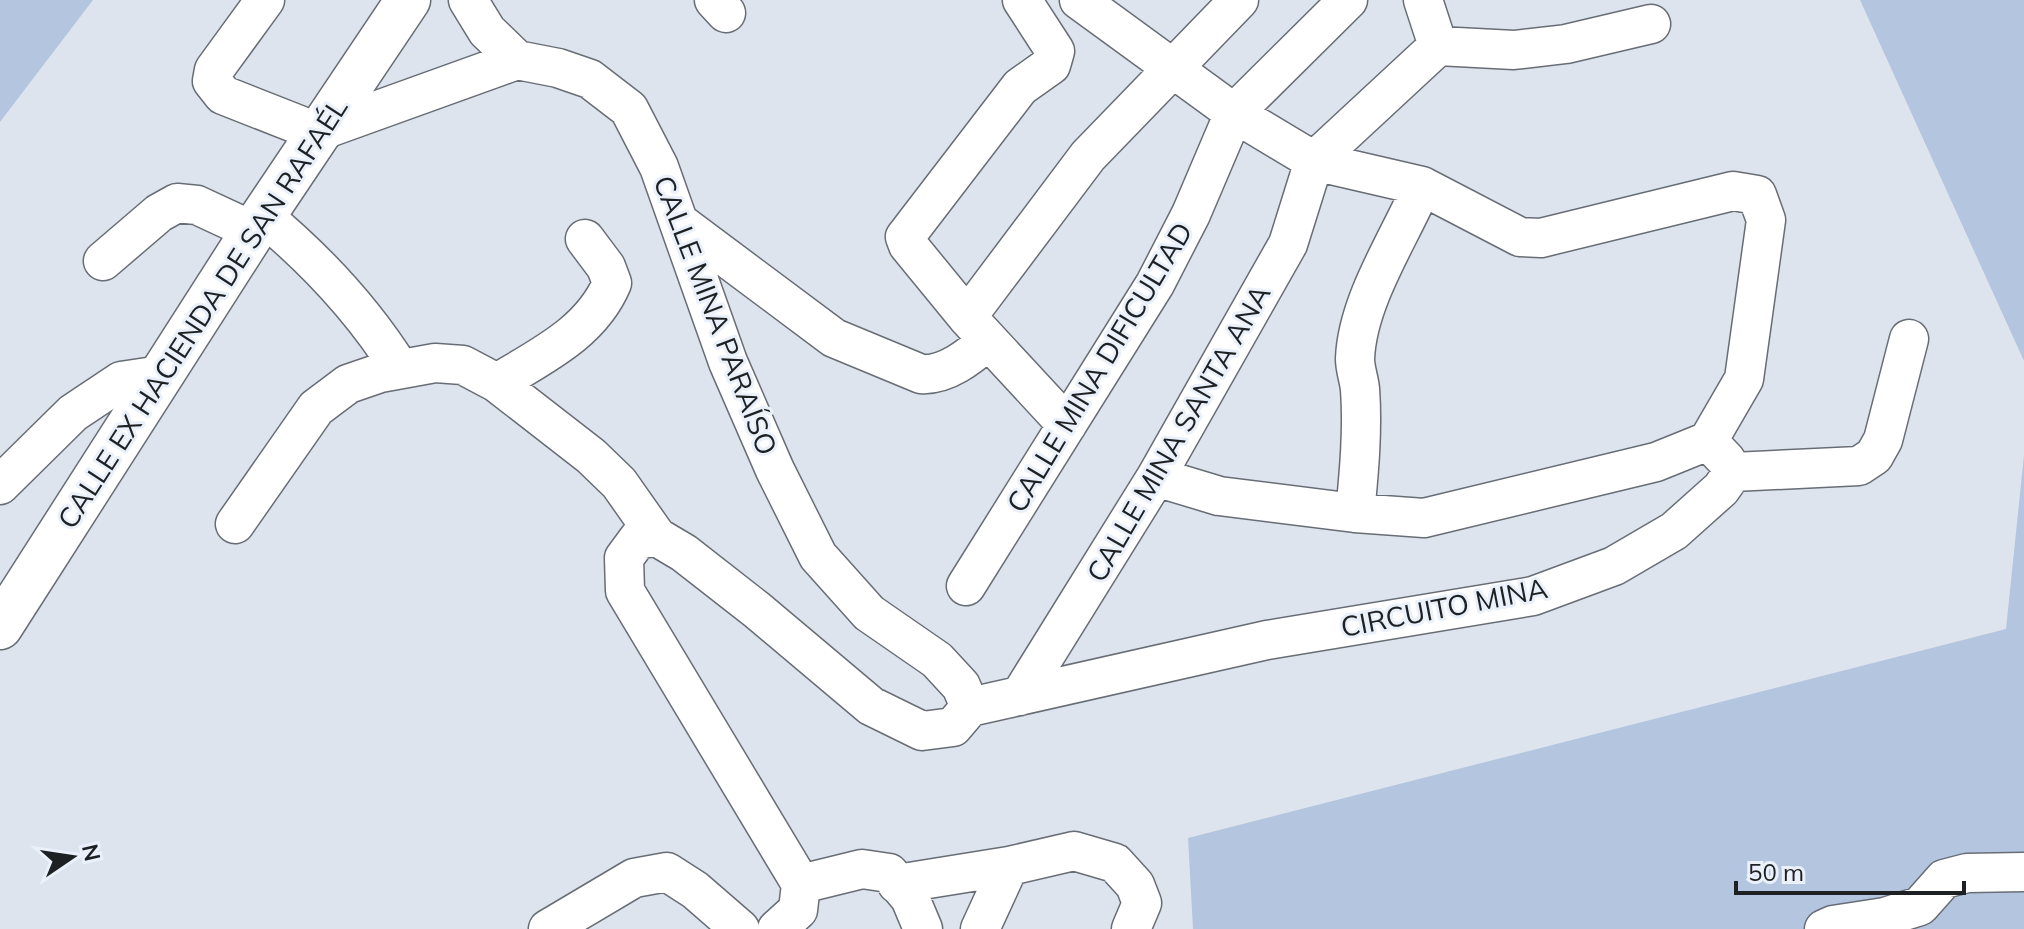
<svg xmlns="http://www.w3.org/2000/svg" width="2024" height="929" viewBox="0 0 2024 929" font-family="Mulish,sans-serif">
<rect width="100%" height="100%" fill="#dde4ed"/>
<path fill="#b4c6df" d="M0 0H93L0 122Z
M1860 0H2024V361Z
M2024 455V929H1193L1188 838 2006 629Z"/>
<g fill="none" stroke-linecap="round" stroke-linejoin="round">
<g stroke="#686d75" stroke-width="41">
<path id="minor" d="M265 0 214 70 212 81 223 95 317 132 517 60
M468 0 487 31 517 60 558 68 590 79 629 109 659 167 728 362 775 470 818 556 869 613 937 660 961 686 970 707 953 727 922 731 871 706 757 610 684 553 657 537 638 539 624 558 625 591 801 884 798 910 777 929
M714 0 726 13
M1022 0 1055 51 1051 65 1020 87 905 237 908 245 967 317 1067 425
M1079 0 1234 113 1314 161 1422 186 1520 237 1541 238 1733 191 1757 195 1766 220 1744 379 1708 441
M1423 0 1438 46
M1438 46 1514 50 1566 44 1651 24
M263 216C316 260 363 310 400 369
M680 223 834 338 921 374C946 376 970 356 988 341
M103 261 159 213 177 203 197 205 253 231
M967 317 1088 156 1239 0
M497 383C541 356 591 333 612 283L606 267 585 239
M1733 472 1859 466 1874 456 1883 440 1909 339
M1156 477 1219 496 1355 513 1424 518 1656 462 1708 441
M0 485 73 413 121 381 161 375
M1355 513C1359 473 1363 430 1360 389 1359 379 1355 369 1355 359 1357 301 1399 239 1422 186
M235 524 316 408 348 384 380 373 435 363 463 365 497 383 591 456 619 483 657 537
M966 586 1155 284 1191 214 1234 113 1348 0
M1020 696 1156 477 1288 244 1314 161 1438 46
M970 707 1267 640 1533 596 1614 566 1674 531 1721 489 1733 472 1726 460 1708 441
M801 884 862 869 889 873 910 898 923 929
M897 884 1009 866 1074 851 1115 863 1135 885 1142 903 1131 929
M548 929 634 878 667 872 695 890 740 929
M980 929 1009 866
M1824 929 1833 925 1885 917 1920 906 1944 879 1967 873 2024 872"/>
</g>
<g stroke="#686d75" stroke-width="47">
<path id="major" d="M0 627 263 216 408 0"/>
</g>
<use href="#minor" stroke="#fff" stroke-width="38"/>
<use href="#major" stroke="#fff" stroke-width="44"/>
</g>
<g text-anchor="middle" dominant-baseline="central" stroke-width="6" stroke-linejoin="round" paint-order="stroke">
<g font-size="28" fill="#1e2124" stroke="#eaf1fa">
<text transform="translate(202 313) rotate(-57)">CALLE EX HACIENDA DE SAN RAFAÉL</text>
<text transform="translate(716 315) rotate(69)">CALLE MINA PARAÍSO</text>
<text transform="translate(1099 367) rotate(-59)">CALLE MINA DIFICULTAD</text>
<text transform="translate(1178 433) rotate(-60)">CALLE MINA SANTA ANA</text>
<text transform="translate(1444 607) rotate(-11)">CIRCUITO MINA</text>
</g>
</g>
<g transform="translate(72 857) rotate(77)" stroke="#eaf1fa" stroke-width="6" paint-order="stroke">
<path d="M0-6L14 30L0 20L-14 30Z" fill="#1e2124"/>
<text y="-12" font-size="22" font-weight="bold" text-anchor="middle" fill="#1e2124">N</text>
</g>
<path d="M1736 881v12h228v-12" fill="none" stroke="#1e2124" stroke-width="4"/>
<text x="1748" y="881" font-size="24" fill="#1e2124" stroke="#eaf1fa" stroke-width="6" paint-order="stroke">50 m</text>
</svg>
